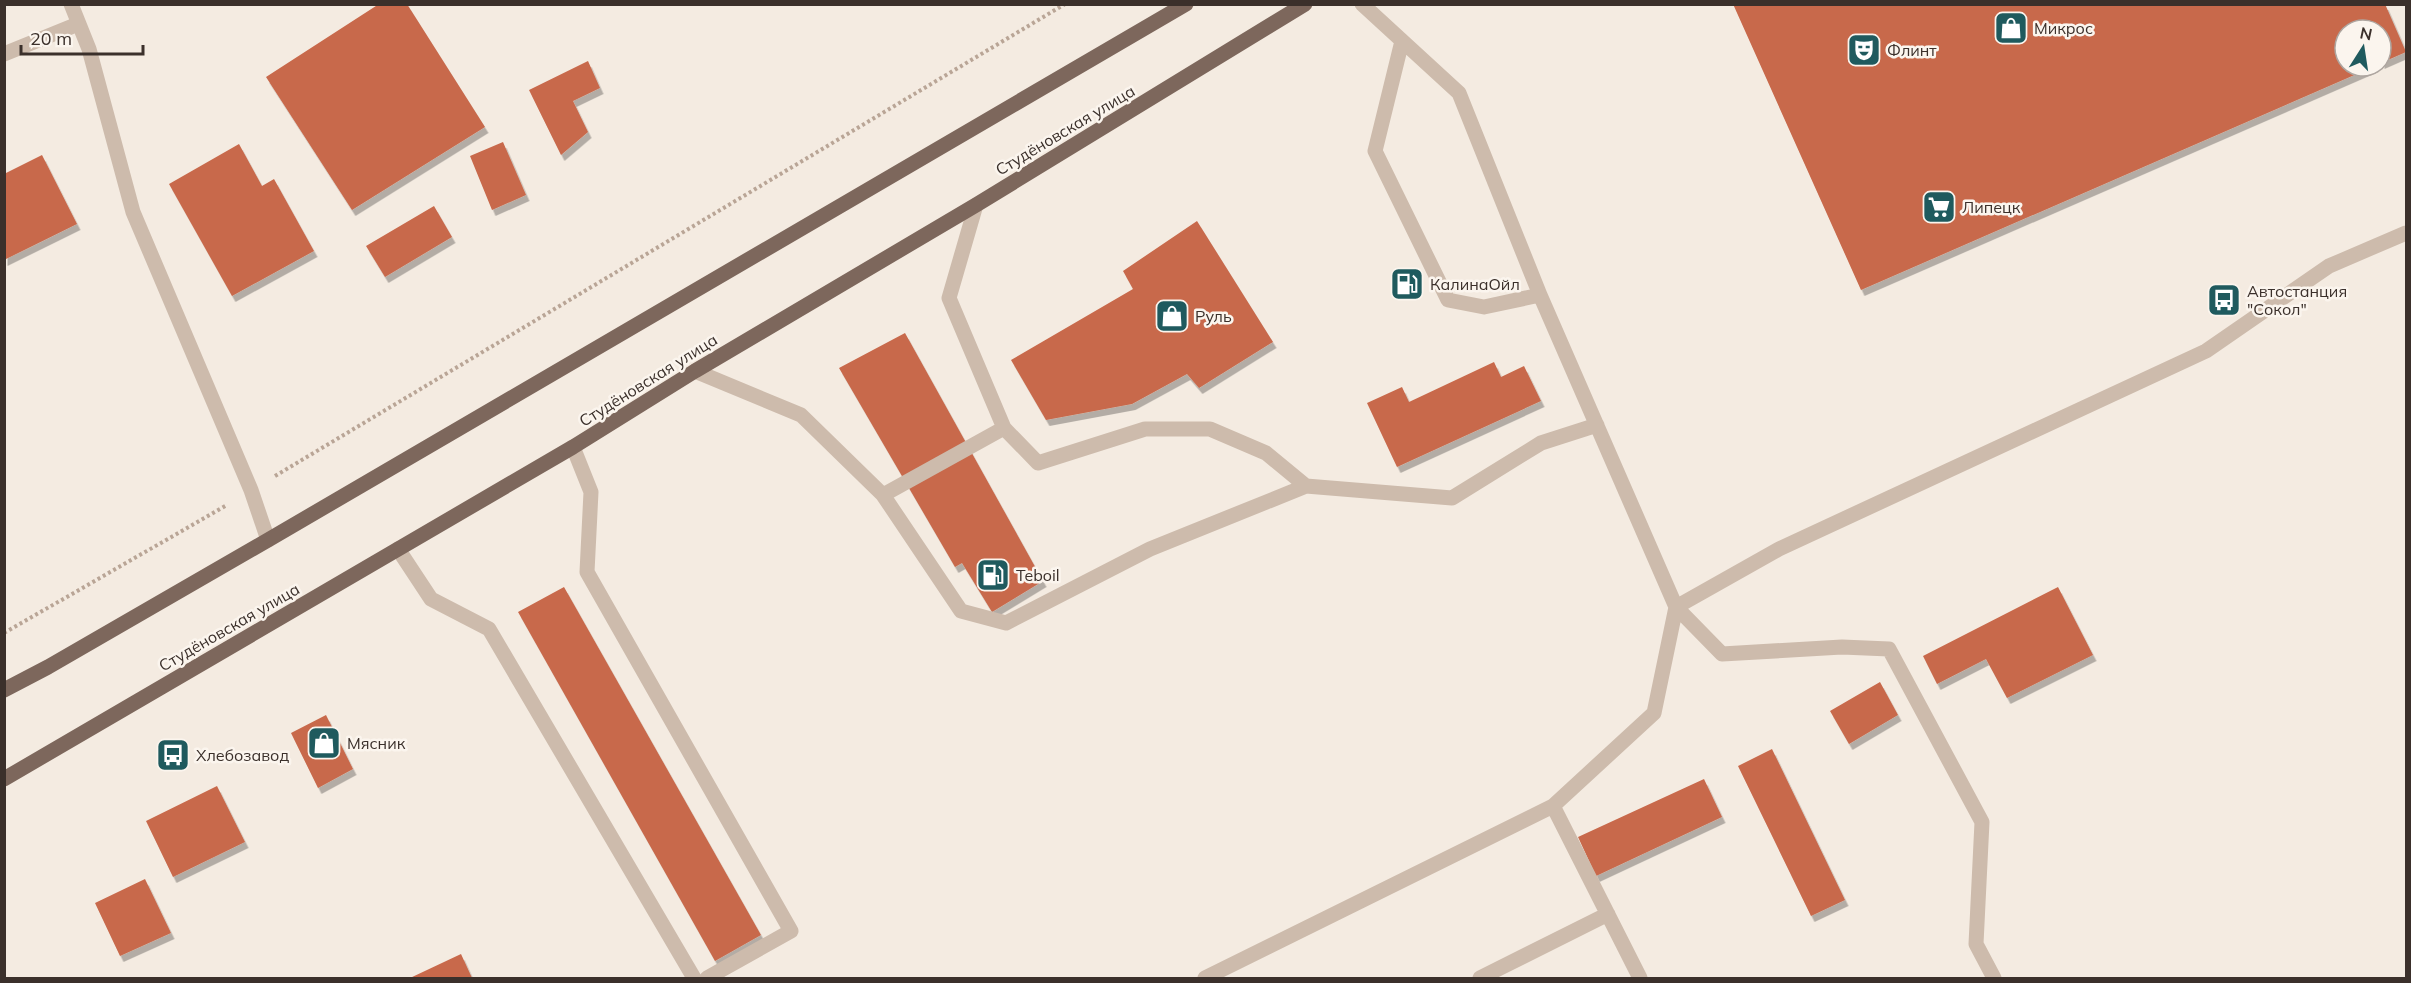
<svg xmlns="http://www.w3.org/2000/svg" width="2411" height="983" viewBox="0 0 2411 983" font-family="Mulish,sans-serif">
<defs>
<filter id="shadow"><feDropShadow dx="3.5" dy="6" stdDeviation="0" flood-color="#0004"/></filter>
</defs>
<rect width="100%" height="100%" fill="#f4ebe1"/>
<path fill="#c8694b" filter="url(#shadow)" d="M379 4H407L485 127 352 210 266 77Z
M1733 4H2385L2406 52 2381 63V30H2345V66H2375L1861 290Z
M588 61 600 88 573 101 588 132 561 155 529 90Z
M503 142 526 195 492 210 470 156Z
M239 144 262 186 274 179 314 251 232 296 169 184Z
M42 155 77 224 4 260V174Z
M434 206 452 237 385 277 366 246Z
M1197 221 1273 342 1199 388 1187 374 1132 404 1046 420 1011 360 1133 289 1123 271Z
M905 333 1043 581 992 612 962 563 955 567 839 368Z
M1494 362 1501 377 1524 366 1541 401 1397 467 1367 403 1402 387 1409 402Z
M564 587 761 935 715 961 518 612Z
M2058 587 2093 655 2007 698 1986 659 1937 684 1923 656Z
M1880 682 1898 715 1849 744 1830 711Z
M326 715 353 769 318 788 291 733Z
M1772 749 1845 900 1811 916 1738 766Z
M1704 779 1722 817 1596 876 1578 837Z
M217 786 245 842 173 877 146 821Z
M145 879 171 933 120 956 95 903Z
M461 954 472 978H410Z"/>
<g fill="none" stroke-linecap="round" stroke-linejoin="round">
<path stroke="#b9a596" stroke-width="4" stroke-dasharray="3 3" stroke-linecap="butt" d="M275 476 1065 4
M4 633 227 505"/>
<path stroke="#cdbbac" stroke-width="15" d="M71 4 89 49 133 212 251 490 268 540
M1362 4 1459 93 1540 295 1676 607 1779 549 2206 351 2329 266 2406 233
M1402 41 1375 151 1448 300 1484 307 1540 295
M4 54 78 24
M695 371 801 415 883 495 1004 428 949 298 976 205
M1004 428 1038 463 1145 429H1210L1266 453 1306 486
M573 447 591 492 587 572 791 931 707 978
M883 495 961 611 1006 623 1150 549 1306 486 1452 498 1541 443 1597 425
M398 549 431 599 489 629 694 978
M1676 607 1722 654 1842 647 1889 649 1982 822 1976 944 1994 978
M1553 806 1640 978
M1205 978 1553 806 1654 713 1676 607
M1480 978 1608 914"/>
<path stroke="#7d675c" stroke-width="15" d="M4 690 48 667 268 540 1186 4
M4 779 573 447 695 371 976 205 1305 4"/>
</g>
<defs>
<g id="shop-square" transform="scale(1.725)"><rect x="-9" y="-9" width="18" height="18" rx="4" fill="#1f5a5e" stroke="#fbf5ee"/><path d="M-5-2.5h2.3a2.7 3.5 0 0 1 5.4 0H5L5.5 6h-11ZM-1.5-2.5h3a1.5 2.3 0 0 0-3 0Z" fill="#fff"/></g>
<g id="theatre-square" transform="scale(1.725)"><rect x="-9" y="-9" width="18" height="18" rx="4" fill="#1f5a5e" stroke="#fbf5ee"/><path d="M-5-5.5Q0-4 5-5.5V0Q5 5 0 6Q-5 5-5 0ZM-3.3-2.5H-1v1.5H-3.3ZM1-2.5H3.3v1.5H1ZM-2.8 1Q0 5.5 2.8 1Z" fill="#fff"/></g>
<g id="supermarket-square" transform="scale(1.725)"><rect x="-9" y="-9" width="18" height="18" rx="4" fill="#1f5a5e" stroke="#fbf5ee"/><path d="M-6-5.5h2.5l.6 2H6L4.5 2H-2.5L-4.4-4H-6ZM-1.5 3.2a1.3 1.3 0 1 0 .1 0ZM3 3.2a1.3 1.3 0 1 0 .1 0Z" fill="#fff"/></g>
<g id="fuel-square" transform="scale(1.725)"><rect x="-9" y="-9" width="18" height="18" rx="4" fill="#1f5a5e" stroke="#fbf5ee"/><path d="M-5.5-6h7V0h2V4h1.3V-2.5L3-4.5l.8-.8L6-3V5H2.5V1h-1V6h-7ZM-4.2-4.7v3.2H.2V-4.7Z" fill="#fff"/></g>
<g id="bus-square" transform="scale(1.725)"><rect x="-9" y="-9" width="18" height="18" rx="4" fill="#1f5a5e" stroke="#fbf5ee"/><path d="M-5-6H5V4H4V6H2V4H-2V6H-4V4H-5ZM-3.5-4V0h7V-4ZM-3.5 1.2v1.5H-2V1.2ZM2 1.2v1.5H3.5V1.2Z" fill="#fff"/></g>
</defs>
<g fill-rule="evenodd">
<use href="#shop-square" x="2011" y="28"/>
<use href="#theatre-square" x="1864" y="50"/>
<use href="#supermarket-square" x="1939" y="207"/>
<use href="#fuel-square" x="1407" y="284"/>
<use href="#bus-square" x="2224" y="300"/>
<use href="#shop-square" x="1172" y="316"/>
<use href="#fuel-square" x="993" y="575"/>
<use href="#shop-square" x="324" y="743"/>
<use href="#bus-square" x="173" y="755"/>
</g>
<g text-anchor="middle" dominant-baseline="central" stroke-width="5" stroke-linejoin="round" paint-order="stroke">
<g font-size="16" fill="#3b302b" stroke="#fbf5ee" text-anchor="start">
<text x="2034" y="28">Микрос</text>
<text x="1887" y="50">Флинт</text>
<text x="1962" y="207">Липецк</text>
<text x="1430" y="284">КалинаОйл</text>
<text x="2247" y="291">Автостанция<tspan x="2247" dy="18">"Сокол"</tspan></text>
<text x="1195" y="316">Руль</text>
<text x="1016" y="575">Teboil</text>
<text x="347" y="743">Мясник</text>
<text x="196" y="755">Хлебозавод</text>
</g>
<g font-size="16" fill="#3b302b" stroke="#fbf5ee">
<text transform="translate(1065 130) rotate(-31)">Студёновская улица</text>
<text transform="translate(648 380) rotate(-32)">Студёновская улица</text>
<text transform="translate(229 627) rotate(-30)">Студёновская улица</text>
</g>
</g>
<rect width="2411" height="983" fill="none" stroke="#3b302b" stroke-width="12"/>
<g transform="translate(2363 48) rotate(12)"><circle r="28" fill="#fbf5ee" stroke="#aea6a0" stroke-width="1.5"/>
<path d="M0-4.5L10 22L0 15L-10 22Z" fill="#1f5a5e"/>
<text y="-9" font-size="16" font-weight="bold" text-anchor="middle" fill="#3b302b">N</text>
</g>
<path d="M21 45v9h122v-9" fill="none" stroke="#3b302b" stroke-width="3"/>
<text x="30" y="45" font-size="18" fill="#3b302b" stroke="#fbf5ee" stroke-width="4.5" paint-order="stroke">20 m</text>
</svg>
